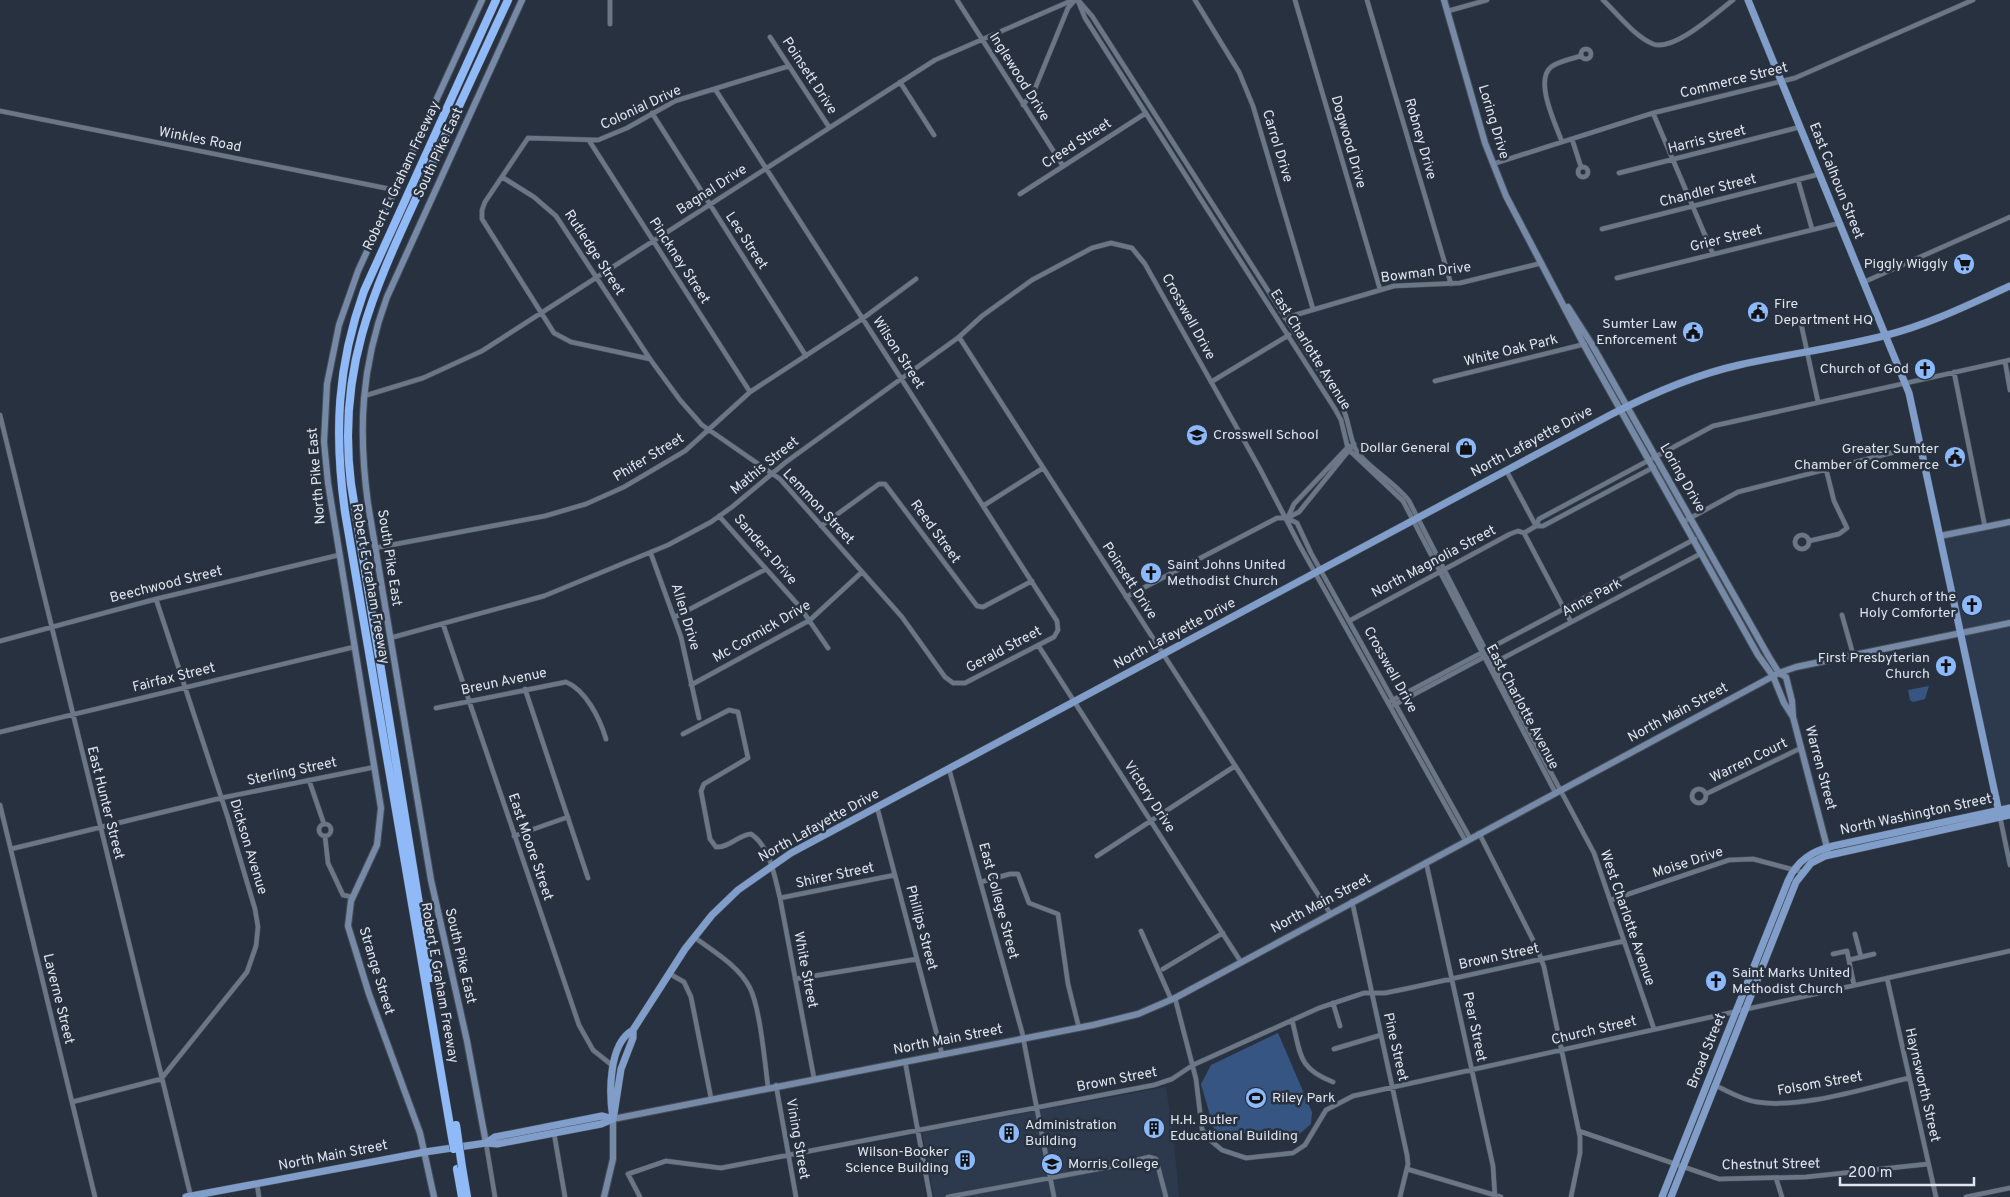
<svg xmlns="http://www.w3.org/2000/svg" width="2010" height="1197" viewBox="0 0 2010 1197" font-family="Overpass,sans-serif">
<rect width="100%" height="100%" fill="#28313f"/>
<path fill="#2d3a4d" d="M2010 522V812L1999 814 1943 538Z
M1166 1087 1173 1132 1179 1197H934L922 1132Z"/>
<path fill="#375582" d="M1929 686 1925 699 1913 702 1910 700 1908 690Z
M1278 1033 1312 1112 1311 1124 1296 1137 1282 1139 1279 1129 1216 1136 1201 1084 1211 1065Z"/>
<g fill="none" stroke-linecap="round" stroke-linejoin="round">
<g stroke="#464e59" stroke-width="5.5">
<path id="street" d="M610 0V24
M957 0 1063 166
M1078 0 1092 16 1342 406C1349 420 1349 435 1355 448 1365 466 1395 482 1409 501L1486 651 1594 853 1654 1029
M1195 0 1239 72 1253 106 1313 309
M1295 0 1380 289
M1367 0 1451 284
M1603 0C1618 14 1634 36 1653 44 1674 52 1717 12 1733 0
M1078 1 1085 18 1335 409 1341 420 1348 449 1403 501 1555 792
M1448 11 1487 0
M770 37 829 127
M1581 54a5 5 0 1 1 10 0a5 5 0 1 1-10 0Z
M900 82 934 135
M715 89 1057 621 1058 630 1054 637 965 683H953L945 677 902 617 780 479 702 425 680 400 650 359 571 342 554 333 482 219V210L485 202 528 138 598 140 627 128 675 101 789 66
M1023 105 1034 91 1068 8 1074 1
M0 111 395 190
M652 113 806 356
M1653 113 1713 254
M1572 139 1581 167
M590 142 750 392
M1562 142C1556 125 1534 81 1551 67 1559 61 1571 59 1581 56
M1493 164 1653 113 1795 78 1973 0
M1578 172a5 5 0 1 1 10 0a5 5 0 1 1-10 0Z
M1619 173 1800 127
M502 177 534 197 556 216 650 359
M1798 180 1812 229
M1020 194 1146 113
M1602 229 1820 174
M1617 278 1840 223
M1864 282 2010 217
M1285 318 1394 286 1460 283 1542 263
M1800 319 1818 402
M959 337 1330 913
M2005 361 2010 390
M1954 372 1985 527
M1435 381 1585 344
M1211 382 1289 335
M364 396 423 378 482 351 935 60 1073 0
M0 415 191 1197
M1506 470 1536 526
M983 506 1043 468
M719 516 800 607 828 648
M1288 517 1294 504 1349 446
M1287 518 1297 523 1311 553 1470 838
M1683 522 1738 492 1922 445
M821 526 879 484H885L977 606 983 607 1032 581
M1536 526 1539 519 1713 426 2010 360
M1524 533 1571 622
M1795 542a7 7 0 1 1 14 0a7 7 0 1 1-14 0Z
M1809 541 1839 534 1847 528 1834 501 1826 469
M375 548 545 516 586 504 624 487 685 451 750 392 862 319 916 279
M651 554 681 637 699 718
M1126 597 1277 518H1287L1299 512 1354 444
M1842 615 1853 654
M675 617 766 569
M1349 621 1510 534 1518 531 1524 533 1536 526H1543L1654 467
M443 624 579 1025 593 1050 613 1066
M390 638 544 596 668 545 711 522 732 507 786 462 959 337 982 316 1032 280 1092 248 1111 243 1132 248 1145 264 1260 469 1300 546 1465 840
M0 641 156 599 339 555
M1038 645 1241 962
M1490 665 1702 553
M691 685 810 620 862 572
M525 689 588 878
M1391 701 1695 539
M1394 705 1484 657
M436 708 566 682C586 690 600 719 606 739
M0 732 354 647
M683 734 729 710 738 712 748 758 704 784 701 791 710 839 716 847C729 848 738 835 751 834 770 846 775 878 780 898L814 1078
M949 769 1022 1032 1054 1197
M309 780 324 824
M1692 796a7 7 0 1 1 14 0a7 7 0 1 1-14 0Z
M1706 794 1801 748
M0 805 95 1197
M877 807 942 1054
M2000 817 2010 865
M319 830a6 6 0 1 1 12 0a6 6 0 1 1-12 0Z
M1479 833 1538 950 1544 967 1580 1137V1153L1571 1197
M325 836 328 863 343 895 352 897
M514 836 568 817
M11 849 221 798 375 767
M1097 856 1235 766
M1426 862 1493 1166 1495 1197
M981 882 1010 874H1018L1029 903 1058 914 1068 984 1079 1028
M780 898 895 875
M1611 900 1729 860 1753 859 1802 872
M1352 901 1407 1155 1408 1164 1400 1197
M1141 931 1171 999
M1855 934 1861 957
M694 937C713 951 739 966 750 988 760 1008 765 1063 768 1087
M1833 954 1847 951 1854 985
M1849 960 1874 954
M1163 969 1223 933
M670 974 684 982 691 997 711 1098
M1887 978 1936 1197
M795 979 917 959
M1175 998 1196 1079 1202 1129 1210 1140 1222 1150 1246 1158 1293 1153 1305 1145 1326 1110 1353 1096 2010 951
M1333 1003 1340 1026
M1292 1020C1301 1054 1297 1068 1333 1082
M1334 1049 1381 1035
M905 1061 930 1197
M776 1085 796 1197
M1714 1085C1728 1091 1742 1100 1757 1102 1802 1109 1865 1088 1909 1078
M72 1102 161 1079 247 972 256 946 258 927 255 909 228 818 156 599
M1579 1131 1719 1179 1806 1177 1928 1164
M554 1133 565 1197
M486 1143 495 1197
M1407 1169 1501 1197
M1776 1178 1782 1197
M257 1184 259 1197
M640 1197 628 1174 666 1161 721 1168 1154 1085 1172 1079 1193 1065 1319 1008 1364 993H1385L1405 989 1624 941
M948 1197 1109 1167 1149 1157 1156 1159 1166 1197
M1966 1197 2010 1188"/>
</g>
<g stroke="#464e59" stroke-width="8">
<path id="secondary" d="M1444 0 1485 143 1506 196 1584 345 1758 655 1773 676 1784 703 1793 717
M1568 307 1591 343 1769 657 1779 673 1786 677 1792 701 1793 717 1828 851
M1940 536 2010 522
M486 1143 467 1041 431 880 368 504C358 430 361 367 387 297L522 0
M434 1197 420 1133 369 994 348 926 351 901 377 845 381 808 328 483 324 442 327 384 339 325 358 271 482 0
M604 1197 613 1159V1119L1093 1025 1138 1014 1175 998 1779 673 1796 667 2010 623"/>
</g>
<g stroke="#464e59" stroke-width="8">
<path id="primary" d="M1748 0 1909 393 2000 817
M614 1114 621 1069 633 1038V1030
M613 1119C609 1094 608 1044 633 1030L685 949 712 915 738 890 791 853 1612 414C1653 393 1694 375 1739 365 1788 354 1838 348 1887 335 1930 324 1970 304 2010 286
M486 1143 495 1137 602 1116 613 1119
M186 1197 425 1152 486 1143 497 1144 601 1124 613 1119
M1662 1197 1788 881C1797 860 1813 851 1833 846L2010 808
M1671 1197 1796 882 1811 863 1825 856 2010 815"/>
</g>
<g stroke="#464e59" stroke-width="9">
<path id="highway" d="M431 978 351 484C336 364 377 284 425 179 453 120 480 60 508 0
M450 1126 345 512C334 433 337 366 364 291L496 0
M462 1167 467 1197
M457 1169 462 1197"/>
</g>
<use href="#street" stroke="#6b7686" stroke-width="4.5"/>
<use href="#secondary" stroke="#768aa8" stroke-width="6"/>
<use href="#primary" stroke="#819eca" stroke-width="7"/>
<use href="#highway" stroke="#90b9f8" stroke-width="8"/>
<g stroke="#464e59" stroke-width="9" stroke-linecap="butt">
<path id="highway-bridge" d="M456 1125 462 1167
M450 1126 454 1149"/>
</g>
<use href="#highway-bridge" stroke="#90b9f8" stroke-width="8"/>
</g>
<defs>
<g id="supermarket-disc" transform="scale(1.125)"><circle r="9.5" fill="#8cb9fc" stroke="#28313f"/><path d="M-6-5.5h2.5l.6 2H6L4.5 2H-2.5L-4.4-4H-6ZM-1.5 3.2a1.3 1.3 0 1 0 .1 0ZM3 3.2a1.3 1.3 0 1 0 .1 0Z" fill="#111"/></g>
<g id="civic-disc" transform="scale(1.125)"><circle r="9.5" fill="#8cb9fc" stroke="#28313f"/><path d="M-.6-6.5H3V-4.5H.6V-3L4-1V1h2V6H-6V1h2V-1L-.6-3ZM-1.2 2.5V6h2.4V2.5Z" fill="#111"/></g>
<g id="church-disc" transform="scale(1.125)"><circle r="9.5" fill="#8cb9fc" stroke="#28313f"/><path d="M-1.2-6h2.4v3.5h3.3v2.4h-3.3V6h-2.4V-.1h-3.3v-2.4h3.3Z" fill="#111"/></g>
<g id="school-disc" transform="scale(1.125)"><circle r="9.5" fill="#8cb9fc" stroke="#28313f"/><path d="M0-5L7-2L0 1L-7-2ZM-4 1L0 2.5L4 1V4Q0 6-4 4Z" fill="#111"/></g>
<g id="shop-disc" transform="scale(1.125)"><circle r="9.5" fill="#8cb9fc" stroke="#28313f"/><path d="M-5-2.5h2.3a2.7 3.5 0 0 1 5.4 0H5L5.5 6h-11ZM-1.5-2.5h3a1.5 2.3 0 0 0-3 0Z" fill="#111"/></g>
<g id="stadium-disc" transform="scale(1.125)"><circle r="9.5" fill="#8cb9fc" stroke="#28313f"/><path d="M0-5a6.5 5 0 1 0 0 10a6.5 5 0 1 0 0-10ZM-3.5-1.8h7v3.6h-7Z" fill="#111"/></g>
<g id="building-disc" transform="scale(1.125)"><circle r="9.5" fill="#8cb9fc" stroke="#28313f"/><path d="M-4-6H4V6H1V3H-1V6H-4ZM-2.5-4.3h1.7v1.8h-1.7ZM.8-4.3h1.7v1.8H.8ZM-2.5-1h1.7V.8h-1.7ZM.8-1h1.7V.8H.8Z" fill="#111"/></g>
<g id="university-disc" transform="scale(1.125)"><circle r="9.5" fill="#8cb9fc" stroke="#28313f"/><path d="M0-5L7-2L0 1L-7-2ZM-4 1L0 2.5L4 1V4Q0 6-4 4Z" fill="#111"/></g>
</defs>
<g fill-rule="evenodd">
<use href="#supermarket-disc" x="1964" y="264"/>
<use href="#civic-disc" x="1758" y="312"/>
<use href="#civic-disc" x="1693" y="332"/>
<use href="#church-disc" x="1925" y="369"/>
<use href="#school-disc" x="1197" y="435"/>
<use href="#shop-disc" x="1466" y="448"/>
<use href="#civic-disc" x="1955" y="457"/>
<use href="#church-disc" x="1151" y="573"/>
<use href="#church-disc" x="1972" y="605"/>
<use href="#church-disc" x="1946" y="666"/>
<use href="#church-disc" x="1716" y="981"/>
<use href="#stadium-disc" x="1256" y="1098"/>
<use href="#building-disc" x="1154" y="1128"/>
<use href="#building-disc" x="1009" y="1133"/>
<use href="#building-disc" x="965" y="1160"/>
<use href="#university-disc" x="1052" y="1164"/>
</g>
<g text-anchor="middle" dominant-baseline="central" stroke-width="5" stroke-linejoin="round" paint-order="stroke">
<g font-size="14" fill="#dfe5ee" stroke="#28313f">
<text transform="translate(809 76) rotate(57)">Poinsett Drive</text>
<text transform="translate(1019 77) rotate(58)">Inglewood Drive</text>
<text transform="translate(1734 81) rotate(-14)">Commerce Street</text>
<text transform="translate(641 108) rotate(-25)">Colonial Drive</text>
<text transform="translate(1493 122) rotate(73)">Loring Drive</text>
<text transform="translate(1420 139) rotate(74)">Robney Drive</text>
<text transform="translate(200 140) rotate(11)">Winkles Road</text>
<text transform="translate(1707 140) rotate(-14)">Harris Street</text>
<text transform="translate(1348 142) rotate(74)">Dogwood Drive</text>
<text transform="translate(1077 144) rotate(-33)">Creed Street</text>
<text transform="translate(1277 146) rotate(73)">Carrol Drive</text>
<text transform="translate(439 153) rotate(-65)">South Pike East</text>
<text transform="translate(402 176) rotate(-65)">Robert E Graham Freeway</text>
<text transform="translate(1836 181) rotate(68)">East Calhoun Street</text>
<text transform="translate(712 190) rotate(-33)">Bagnal Drive</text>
<text transform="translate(1708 191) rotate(-14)">Chandler Street</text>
<text transform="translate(1726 239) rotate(-14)">Grier Street</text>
<text transform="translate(746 241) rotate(57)">Lee Street</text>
<text transform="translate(594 253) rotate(57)">Rutledge Street</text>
<text transform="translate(679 261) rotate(57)">Pinckney Street</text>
<text transform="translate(1426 273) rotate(-7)">Bowman Drive</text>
<text transform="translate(1188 317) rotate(61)">Crosswell Drive</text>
<text transform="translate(1310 350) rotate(58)">East Charlotte Avenue</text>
<text transform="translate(1511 351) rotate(-14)">White Oak Park</text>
<text transform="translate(898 353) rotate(57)">Wilson Street</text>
<text transform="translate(1532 442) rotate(-28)">North Lafayette Drive</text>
<text transform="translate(649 458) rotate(-31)">Phifer Street</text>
<text transform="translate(765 466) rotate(-39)">Mathis Street</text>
<text transform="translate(317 476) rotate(-95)">North Pike East</text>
<text transform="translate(1682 478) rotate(60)">Loring Drive</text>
<text transform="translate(818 507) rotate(47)">Lemmon Street</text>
<text transform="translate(935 532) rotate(54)">Reed Street</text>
<text transform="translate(765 550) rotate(49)">Sanders Drive</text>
<text transform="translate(389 558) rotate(81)">South Pike East</text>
<text transform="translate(1434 562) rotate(-28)">North Magnolia Street</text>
<text transform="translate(1129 581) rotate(57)">Poinsett Drive</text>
<text transform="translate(370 584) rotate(80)">Robert E Graham Freeway</text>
<text transform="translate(166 585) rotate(-14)">Beechwood Street</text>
<text transform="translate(1592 598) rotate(-28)">Anne Park</text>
<text transform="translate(685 617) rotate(73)">Allen Drive</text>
<text transform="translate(762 632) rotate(-30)">Mc Cormick Drive</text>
<text transform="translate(1175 634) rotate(-28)">North Lafayette Drive</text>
<text transform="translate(1004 650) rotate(-28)">Gerald Street</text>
<text transform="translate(1390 670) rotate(61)">Crosswell Drive</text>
<text transform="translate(174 678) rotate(-14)">Fairfax Street</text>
<text transform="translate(504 682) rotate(-12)">Breun Avenue</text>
<text transform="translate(1522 707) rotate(62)">East Charlotte Avenue</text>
<text transform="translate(1678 713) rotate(-28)">North Main Street</text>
<text transform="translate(1749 761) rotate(-26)">Warren Court</text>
<text transform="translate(1820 768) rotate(75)">Warren Street</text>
<text transform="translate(292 772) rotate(-12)">Sterling Street</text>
<text transform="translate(1149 797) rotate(57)">Victory Drive</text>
<text transform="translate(105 803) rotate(76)">East Hunter Street</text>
<text transform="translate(1916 815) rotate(-12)">North Washington Street</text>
<text transform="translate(819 826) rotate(-29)">North Lafayette Drive</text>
<text transform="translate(248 847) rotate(73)">Dickson Avenue</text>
<text transform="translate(530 847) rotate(71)">East Moore Street</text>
<text transform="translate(1688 863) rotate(-18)">Moise Drive</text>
<text transform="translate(835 876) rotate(-12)">Shirer Street</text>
<text transform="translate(998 901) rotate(75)">East College Street</text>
<text transform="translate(1321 904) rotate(-28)">North Main Street</text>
<text transform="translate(1627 918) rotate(71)">West Charlotte Avenue</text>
<text transform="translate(921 928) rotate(75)">Phillips Street</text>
<text transform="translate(460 956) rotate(77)">South Pike East</text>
<text transform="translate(1499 957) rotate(-12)">Brown Street</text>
<text transform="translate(805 970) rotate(79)">White Street</text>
<text transform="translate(376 971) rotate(73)">Strange Street</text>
<text transform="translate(439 983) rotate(80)">Robert E Graham Freeway</text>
<text transform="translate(58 999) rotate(76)">Laverne Street</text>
<text transform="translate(1474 1027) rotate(78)">Pear Street</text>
<text transform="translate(1594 1031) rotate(-13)">Church Street</text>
<text transform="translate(948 1040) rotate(-11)">North Main Street</text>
<text transform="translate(1395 1047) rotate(77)">Pine Street</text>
<text transform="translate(1707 1051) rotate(-68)">Broad Street</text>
<text transform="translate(1117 1080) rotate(-11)">Brown Street</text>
<text transform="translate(1820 1084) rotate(-10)">Folsom Street</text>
<text transform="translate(1922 1085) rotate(77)">Haynsworth Street</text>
<text transform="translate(797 1139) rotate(80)">Vining Street</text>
<text transform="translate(333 1156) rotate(-11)">North Main Street</text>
<text transform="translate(1771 1165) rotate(-1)">Chestnut Street</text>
</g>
<g font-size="14" fill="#dfe5ee" stroke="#28313f" text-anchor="end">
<text x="1948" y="264">Piggly Wiggly</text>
<text x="1774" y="304" text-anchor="start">Fire<tspan x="1774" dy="16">Department HQ</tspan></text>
<text x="1677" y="324">Sumter Law<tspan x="1677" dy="16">Enforcement</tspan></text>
<text x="1909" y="369">Church of God</text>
<text x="1213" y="435" text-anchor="start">Crosswell School</text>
<text x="1450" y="448">Dollar General</text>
<text x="1939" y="449">Greater Sumter<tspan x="1939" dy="16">Chamber of Commerce</tspan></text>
<text x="1167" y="565" text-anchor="start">Saint Johns United<tspan x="1167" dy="16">Methodist Church</tspan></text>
<text x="1956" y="597">Church of the<tspan x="1956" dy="16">Holy Comforter</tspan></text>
<text x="1930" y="658">First Presbyterian<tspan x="1930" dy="16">Church</tspan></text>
<text x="1732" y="973" text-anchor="start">Saint Marks United<tspan x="1732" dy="16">Methodist Church</tspan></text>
<text x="1272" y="1098" text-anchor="start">Riley Park</text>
<text x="1170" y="1120" text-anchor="start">H.H. Butler<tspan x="1170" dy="16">Educational Building</tspan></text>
<text x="1025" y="1125" text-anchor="start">Administration<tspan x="1025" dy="16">Building</tspan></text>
<text x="949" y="1152">Wilson-Booker<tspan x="949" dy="16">Science Building</tspan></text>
<text x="1068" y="1164" text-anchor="start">Morris College</text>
</g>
</g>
<path d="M1840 1177v8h134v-8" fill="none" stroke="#dfe5ee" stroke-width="2.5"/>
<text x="1848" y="1177" font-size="15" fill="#dfe5ee" stroke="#28313f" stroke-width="4" paint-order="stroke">200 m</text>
</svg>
